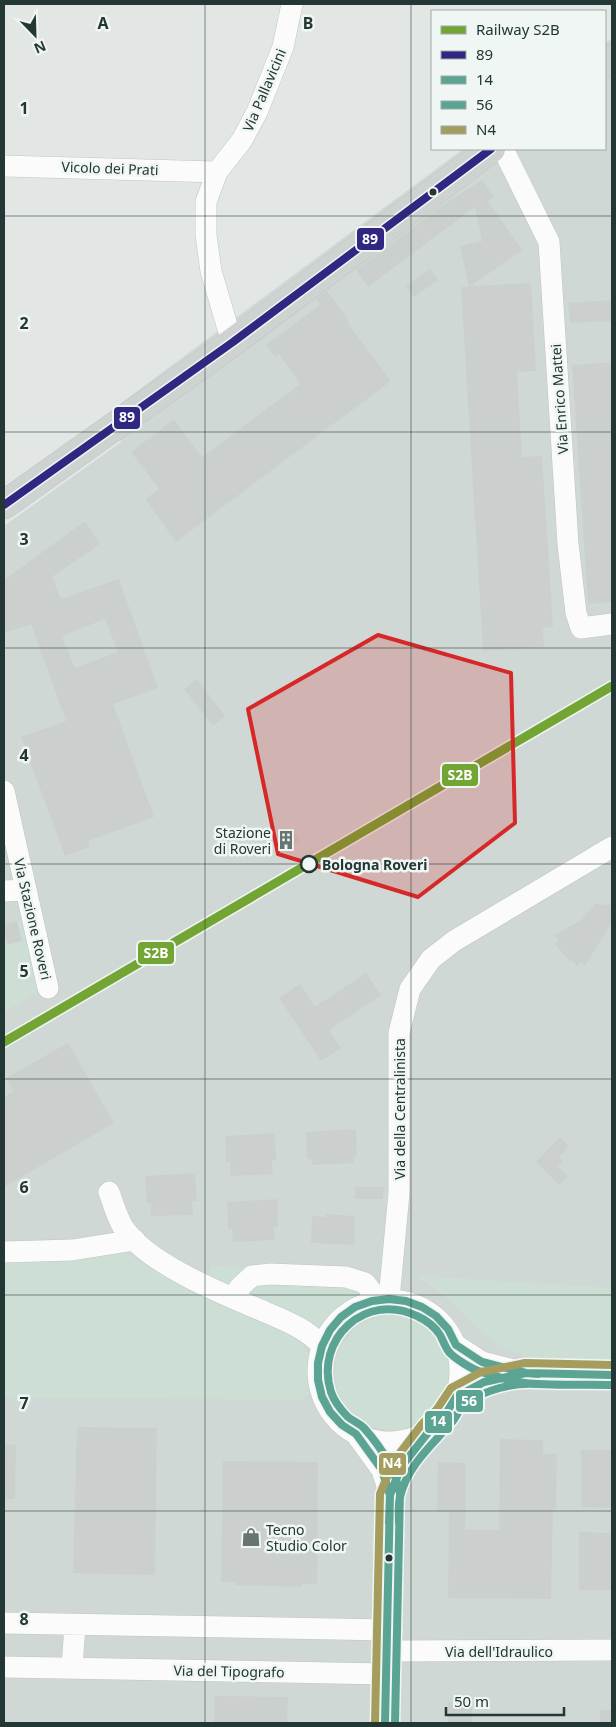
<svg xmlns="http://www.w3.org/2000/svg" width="616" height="1727" viewBox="0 0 616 1727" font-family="'Noto Sans',sans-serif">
<rect width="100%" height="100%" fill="#e2e7e5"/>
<path fill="#d0d8d5" d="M612 38V1723H4V526L121 442 113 409 463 149H605V43Z"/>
<path fill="#cddfd4" d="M23 920 39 991 4 1012V933L7 945 22 941 17 921Z
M115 1252 133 1256 142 1264 289 1332C316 1355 310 1358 313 1391L301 1400 4 1397V1260Z
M212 1266 252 1268C232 1288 233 1288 207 1277Z
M417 1276 612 1288V1360L535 1359 498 1346 443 1295Z
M256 1279 351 1287 360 1295 323 1328 249 1294 251 1286Z
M335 1373a57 57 0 1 1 114 0a57 57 0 1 1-114 0Z"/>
<path fill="#cbd0ce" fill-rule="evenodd" d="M482 180 494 197 488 201 522 250 471 286 531 283 536 371 517 372 522 457 542 456 553 627 543 628 544 647 483 651 461 287H469L460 246 482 241 475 207 368 287 356 270 447 202Z
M430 269 438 280 414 297 406 286Z
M327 291 349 321 347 322 391 381 176 542 145 499 159 489 131 452 174 419 202 457 300 384 279 354 275 357 266 345 320 305 316 299Z
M612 300V321L570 323 568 303Z
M603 363H612V602L588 604 572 365Z
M85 521 100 544 52 577 61 599 119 579 158 688 113 704 154 817 88 841 90 847 65 856 21 737 66 721 31 624 4 633V580ZM105 619 118 652 75 668 62 636Z
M197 679 225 716 213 726 184 689Z
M292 828 300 841 279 853 272 840Z
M595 904 612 905V922L585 966 581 962 577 966 572 960 570 962 554 943 559 941 555 935 581 920Z
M17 921 22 941 7 945 4 924Z
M366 973 381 995 329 1030 341 1048 321 1061 279 998 300 984 315 1007Z
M68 1043 114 1123 4 1187V1097L13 1091 6 1078Z
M356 1129 357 1157H353L354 1163 312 1165 311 1159H307L306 1132Z
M275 1133 276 1160H272L273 1174 231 1176 230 1162H226L225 1136Z
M560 1137 569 1146 559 1157 563 1162 558 1167 568 1176 559 1185 536 1162Z
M195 1173 197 1201H192L193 1215 151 1216V1203H147L145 1176Z
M355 1187H384L383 1199H355Z
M277 1199 278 1227H274L275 1240 233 1242 232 1229H228L227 1202Z
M326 1214 355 1216V1245L311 1243 312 1216 326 1217Z
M77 1427 157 1428 155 1575 73 1573Z
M500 1439 543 1440V1454H557L556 1509H553L551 1599 448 1598 449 1512H437L438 1462 466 1463 465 1530H499Z
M4 1444 16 1445 15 1499H4Z
M581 1450H612V1508L581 1507Z
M223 1461 318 1462 317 1584H302V1587L235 1585V1582H221Z
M579 1532 612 1533V1590H579Z
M215 1696 288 1697 287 1723H214Z
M448 1702H472V1723H448Z
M600 1710H612V1723H600Z"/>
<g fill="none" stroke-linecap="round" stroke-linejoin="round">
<g stroke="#bfc4c2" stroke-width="22">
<path id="minor" d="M503 149 549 242 568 544 576 613 581 628 612 624
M4 166 217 172
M233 342 228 329 211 271 206 235V202L217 172 242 140 257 112 283 47 292 4
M4 791 48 988
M4 891 26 890
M109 1192C113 1203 117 1217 123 1227 147 1264 223 1294 263 1311 285 1321 306 1328 322 1346
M4 1252 72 1250 135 1240
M233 1298 240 1287 252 1276 270 1274 346 1277 365 1283 378 1300
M389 1299 399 1193V1033L410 989 431 959 454 941 612 847
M318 1371a71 71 0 1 1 142 0a71 71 0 1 1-142 0Z
M456 1345 482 1362 521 1372
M456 1397 484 1382 526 1373 612 1375
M356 1434 382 1470 390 1495 385 1723
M390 1495 401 1467 428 1432
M4 1623 387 1630
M387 1651 612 1650
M4 1667 386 1674
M72 1668 75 1625"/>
</g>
<g stroke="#bcc3c1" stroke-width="29">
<path id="major" d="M605 64 612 58
M4 505 233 342 491 149"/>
</g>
<use href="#minor" stroke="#fbfbfb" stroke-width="21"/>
<use href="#major" stroke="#ced3d2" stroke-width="28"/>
<g stroke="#f0f6f4" stroke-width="11">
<path id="bus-1" d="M4 505 233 342 491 149"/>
</g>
<g stroke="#f0f6f4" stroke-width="11">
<path id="bus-2" d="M389 1523 390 1495 401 1467 430 1430 445 1415 456 1397 484 1382 526 1373 538 1374
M385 1723 390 1495 382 1470 356 1434 342 1425 330 1412 322 1397 318 1380V1363L322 1346 330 1330 341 1317 355 1307 372 1301 389 1299 406 1301 422 1307 436 1316 448 1329 456 1345 482 1362 526 1373 612 1375"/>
</g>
<g stroke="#f0f6f4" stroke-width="11">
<path id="bus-3" d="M399 1523C399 1515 398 1505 400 1497 407 1466 432 1445 452 1422 457 1417 459 1408 465 1404 484 1390 514 1382 537 1384
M395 1723 400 1493C397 1484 395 1473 390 1464 383 1452 373 1438 364 1428 359 1423 353 1421 348 1417 341 1410 334 1401 331 1392 314 1339 366 1291 417 1316 426 1320 435 1327 440 1335 443 1340 445 1347 449 1352 454 1358 473 1370 481 1372 495 1376 510 1381 525 1383 551 1386 585 1384 612 1385"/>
</g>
<g stroke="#f0f6f4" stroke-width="11">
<path id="bus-4" d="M375 1723 380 1494 393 1462 422 1424 437 1409 451 1388 481 1372 525 1363 612 1365"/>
</g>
<use href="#bus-1" stroke="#312783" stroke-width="8"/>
<use href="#bus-2" stroke="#5ba494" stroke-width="8"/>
<use href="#bus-3" stroke="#5ba494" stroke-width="8"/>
<use href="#bus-4" stroke="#a59d5d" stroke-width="8"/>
<g stroke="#f0f6f4" stroke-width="12">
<path id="rail-1" d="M4 1042 612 686"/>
</g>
<use href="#rail-1" stroke="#73a534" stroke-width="9"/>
</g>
<path fill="#d62828" fill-opacity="0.2" stroke="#d62828" stroke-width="4" stroke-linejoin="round" d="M378 635 511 673 515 823 418 897 278 854 248 709Z"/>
<path fill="none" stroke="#233734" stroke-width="1" stroke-opacity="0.55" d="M205 4V1723M411 4V1723M4 216H612M4 432H612M4 648H612M4 864H612M4 1079H612M4 1295H612M4 1511H612"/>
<defs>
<g id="building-bare" transform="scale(1.5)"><path d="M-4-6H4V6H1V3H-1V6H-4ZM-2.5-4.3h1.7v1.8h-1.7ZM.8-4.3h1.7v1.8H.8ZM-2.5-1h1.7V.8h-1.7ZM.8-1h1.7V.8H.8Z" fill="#667572" stroke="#f0f6f4" stroke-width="2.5" paint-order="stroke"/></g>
<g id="shop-bare" transform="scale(1.5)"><path d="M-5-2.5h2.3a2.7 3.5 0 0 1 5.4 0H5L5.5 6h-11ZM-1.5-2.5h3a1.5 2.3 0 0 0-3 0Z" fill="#667572" stroke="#f0f6f4" stroke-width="2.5" paint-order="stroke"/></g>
</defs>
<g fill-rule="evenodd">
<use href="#building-bare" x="286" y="840"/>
<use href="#shop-bare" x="251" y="1537"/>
</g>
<g fill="#233734" stroke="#f0f6f4" stroke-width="2">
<circle cx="433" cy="192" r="4.5"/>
<circle cx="389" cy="1558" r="4.5"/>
</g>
<circle fill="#f0f6f4" stroke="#233734" stroke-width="2.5" cx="309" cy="864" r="8"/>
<g text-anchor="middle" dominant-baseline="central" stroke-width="5" stroke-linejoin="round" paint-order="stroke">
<g font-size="14" fill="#233734" stroke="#f0f6f4">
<text transform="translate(264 90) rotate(-67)">Via Pallavicini</text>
<text transform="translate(110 168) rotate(2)">Vicolo dei Prati</text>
<text transform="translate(559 399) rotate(-94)">Via Enrico Mattei</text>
<text transform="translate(33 919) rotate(77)">Via Stazione Roveri</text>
<text transform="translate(399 1109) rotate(-90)">Via della Centralinista</text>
<text x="499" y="1651">Via dell'Idraulico</text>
<text transform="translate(229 1671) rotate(1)">Via del Tipografo</text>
</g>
<g font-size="14" fill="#233734" stroke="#f0f6f4" text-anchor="end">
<text x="271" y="832">Stazione<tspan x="271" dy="16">di Roveri</tspan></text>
<text x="266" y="1529" text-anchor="start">Tecno<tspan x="266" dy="16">Studio Color</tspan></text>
</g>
<g font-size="14" font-weight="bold" fill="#233734" stroke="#f0f6f4" text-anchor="start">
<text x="322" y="864">Bologna Roveri</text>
</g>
</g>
<g font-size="16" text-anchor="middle" font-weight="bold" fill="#233734" stroke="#f0f6f4" stroke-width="5" stroke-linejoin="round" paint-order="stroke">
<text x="103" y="29">A</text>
<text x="308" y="29">B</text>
<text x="24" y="114">1</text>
<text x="24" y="329">2</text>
<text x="24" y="545">3</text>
<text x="24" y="761">4</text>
<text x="24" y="977">5</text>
<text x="24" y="1193">6</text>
<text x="24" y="1409">7</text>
<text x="24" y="1625">8</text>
</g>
<g stroke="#f0f6f4" stroke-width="2">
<rect x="356" y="227" width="29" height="24" rx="5" fill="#312783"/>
<rect x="113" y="406" width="28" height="24" rx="5" fill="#312783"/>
<rect x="441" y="763" width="38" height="24" rx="5" fill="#73a534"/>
<rect x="137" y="941" width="38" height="24" rx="5" fill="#73a534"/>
<rect x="455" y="1389" width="29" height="24" rx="5" fill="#5ba494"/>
<rect x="424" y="1410" width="29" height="24" rx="5" fill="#5ba494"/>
<rect x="378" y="1452" width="29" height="24" rx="5" fill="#a59d5d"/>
</g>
<g font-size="14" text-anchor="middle" font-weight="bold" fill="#fff">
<text x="370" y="244">89</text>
<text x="127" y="422">89</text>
<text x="460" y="780">S2B</text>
<text x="156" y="958">S2B</text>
<text x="469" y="1406">56</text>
<text x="438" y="1426">14</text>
<text x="392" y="1468">N4</text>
</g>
<rect width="616" height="1727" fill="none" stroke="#233734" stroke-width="10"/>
<rect x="431" y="10" width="175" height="140" fill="#f0f6f4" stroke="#9eaaa7"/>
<rect x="441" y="26" width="25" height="8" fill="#73a534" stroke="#9eaaa7"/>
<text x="476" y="35" font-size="15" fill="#233734">Railway S2B</text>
<rect x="441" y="51" width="25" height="8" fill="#312783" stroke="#9eaaa7"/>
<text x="476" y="60" font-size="15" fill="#233734">89</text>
<rect x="441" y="76" width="25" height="8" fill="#5ba494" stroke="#9eaaa7"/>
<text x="476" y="85" font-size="15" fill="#233734">14</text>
<rect x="441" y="101" width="25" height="8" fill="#5ba494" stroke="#9eaaa7"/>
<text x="476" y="110" font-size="15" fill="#233734">56</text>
<rect x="441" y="126" width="25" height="8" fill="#a59d5d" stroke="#9eaaa7"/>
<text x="476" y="135" font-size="15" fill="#233734">N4</text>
<g transform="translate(35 35) rotate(157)" stroke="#f0f6f4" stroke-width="4" paint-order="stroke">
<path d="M0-4L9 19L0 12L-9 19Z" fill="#233734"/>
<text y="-8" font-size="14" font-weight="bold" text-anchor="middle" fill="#233734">N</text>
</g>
<path d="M446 1707v8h118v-8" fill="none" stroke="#233734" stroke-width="2.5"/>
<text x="454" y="1707" font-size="15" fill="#233734" stroke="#f0f6f4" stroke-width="4" paint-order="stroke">50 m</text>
</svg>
